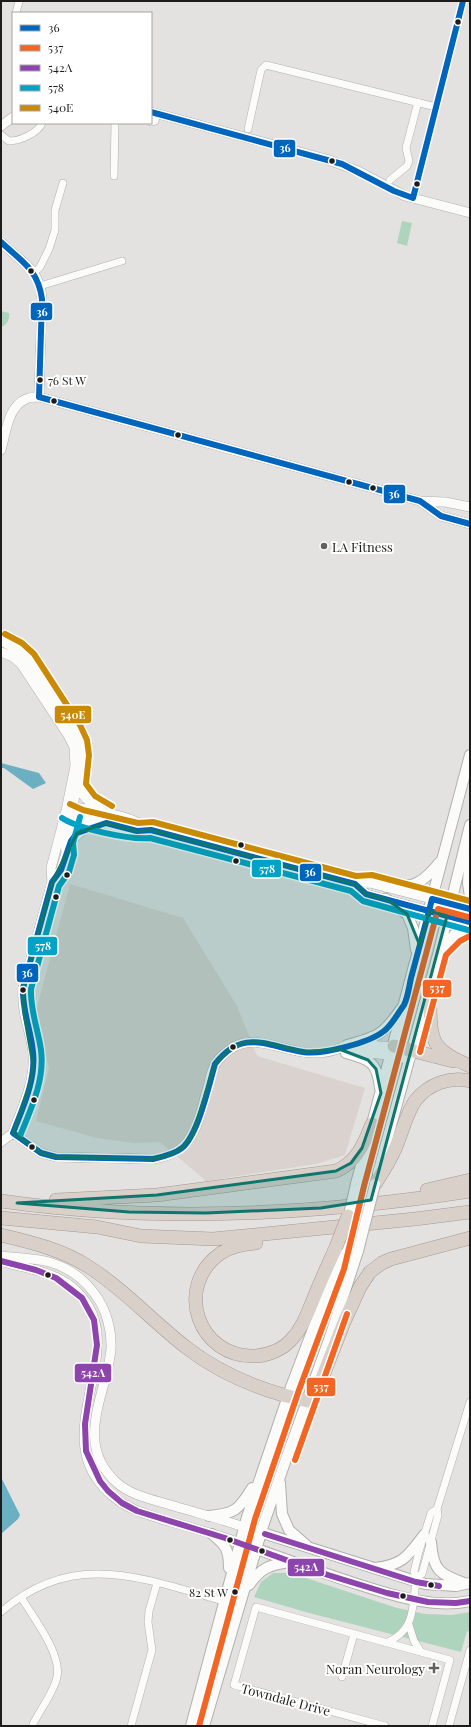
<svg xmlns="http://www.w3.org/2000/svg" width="471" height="1727" viewBox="0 0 471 1727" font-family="'Playfair Display',serif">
<rect width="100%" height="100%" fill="#e4e2e0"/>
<path fill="#dad2ce" d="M70 884 183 918 237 1006 257 1056 365 1088 345 1155 316 1164 206 1181 160 1142 133 1143 97 1138 36 1121 49 1068 36 1011Z"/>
<path fill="#afd4bd" d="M402 221 412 223 407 246 397 243Z
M1 311 9 313C10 319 7 325 1 327Z
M430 934H432L419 983 412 1022 407 1033H405Z
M273 1573H291L397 1608 425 1614 452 1615 470 1612V1632L467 1631 461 1652 309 1613 254 1597 261 1582Z"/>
<path fill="#6bb0c2" d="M1 763 39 773 46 783 33 789 4 768H1Z
M1 1477 20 1515 18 1519 1 1534Z"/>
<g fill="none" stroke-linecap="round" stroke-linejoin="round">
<g stroke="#b1b0ae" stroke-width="8">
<path id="minor" d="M16 13 19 1
M151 122 155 121 157 113
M248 129 261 70 266 65 436 107
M1 135 9 141C20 141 38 133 42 123
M114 176 115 123
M390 180 407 166 409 161 406 148 418 102
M413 198 463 1
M34 273 40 267 49 249 55 230V210L63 183
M40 286 122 261
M417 1577 414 1572 418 1555 431 1513 437 1509
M21 1597C33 1617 62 1654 57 1677 54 1692 40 1710 33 1724
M1 1612C72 1549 143 1578 223 1601
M409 1625 414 1641 421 1652
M386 1643C418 1629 411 1605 417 1577L422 1574 438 1515 437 1509 470 1402
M342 1677 354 1634
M131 1726 152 1650 148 1622 149 1611 157 1583
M385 1726 234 1685 256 1607 450 1660 432 1726
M449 1726 470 1650"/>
</g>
<g stroke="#b1b0ae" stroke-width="10">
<path id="tertiary" d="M151 112 326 159 358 171 405 196 470 213
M1 126 13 117
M1 242C20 262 40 267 42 299L39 397
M1 450C6 433 8 406 26 399 30 397 35 397 39 397L420 501 445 502 470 507
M420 501 441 516 470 524
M1 641 18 650 28 659 73 729 79 739 81 750 82 759 80 773 65 842 66 853 61 870 52 882 23 988C21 1013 30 1029 33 1052 36 1080 22 1108 13 1133
M1 652 13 657 21 664 68 735 74 747 75 766 66 811 51 868 52 882
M78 785C82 797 90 804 101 809
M69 809 74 807C100 812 129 814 151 830
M66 811 72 815 81 818 137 831 151 830 355 884 370 883 470 909
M67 850C75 833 86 827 103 823
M355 884 366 894 470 922
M351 1053 379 1054 410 1059
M13 1133 41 1153 56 1157 153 1159C197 1153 198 1119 209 1083 211 1072 215 1061 224 1054 251 1028 282 1053 313 1053 322 1053 332 1052 340 1048 343 1047 345 1045 348 1045 363 1042 379 1048 394 1046
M1 1142 13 1133
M1 1256C17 1258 34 1258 49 1262 67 1267 83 1278 94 1293 106 1308 112 1330 111 1349 107 1394 73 1442 116 1482 131 1496 155 1500 174 1506 197 1513 221 1519 244 1527
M1 1261C24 1268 52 1271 72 1287 142 1345 36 1436 115 1498 130 1510 147 1514 164 1520 189 1527 215 1534 240 1543"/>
</g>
<g stroke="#b1b0ae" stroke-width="12">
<path id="secondary" d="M464 852 469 866 468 883 470 897
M387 887C414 888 423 883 440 862
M386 899 407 914 413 928 416 950
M440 950 455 934 470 927
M347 1045C377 1037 383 1035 401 1009
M346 1053C371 1060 377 1062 380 1088
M378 1173 439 951 470 825
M356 1184 470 755
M280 1483 282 1514 289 1530 306 1545
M209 1516C234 1514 239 1510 252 1488
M244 1527 425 1584 456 1586 470 1583
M212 1534C226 1545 229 1550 229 1568
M431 1542C433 1570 439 1574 464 1583
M240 1543C280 1557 319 1572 360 1585 396 1596 433 1609 470 1601
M375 1568C403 1565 408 1556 424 1535
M249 1585C261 1568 269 1565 289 1562
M191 1726 247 1517 291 1387 328 1289 342 1246
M204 1726 263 1526 285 1462 330 1337 358 1251"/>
</g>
<g stroke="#a49992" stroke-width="14">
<path id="motorway" d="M430 985C431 1001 427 1034 438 1046 446 1056 459 1061 470 1066
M394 1046 453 1061
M375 1184C382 1173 390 1161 395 1149 402 1134 406 1114 415 1101 428 1084 450 1076 470 1081
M427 1190 470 1180
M56 1200 157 1195 336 1171C357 1162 364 1144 372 1124
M1 1201C156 1223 316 1215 470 1191
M1 1218 97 1227 141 1236 213 1239 415 1219 470 1212
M1 1235C31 1242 63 1250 89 1267 125 1290 153 1322 187 1348 222 1375 265 1392 308 1401
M256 1243C244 1244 232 1246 221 1253 173 1286 198 1359 256 1356 269 1355 283 1349 291 1340 302 1329 307 1314 313 1300 320 1282 328 1265 336 1247
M313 1388 321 1381 345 1320 360 1287 370 1272 382 1263 391 1259 470 1238"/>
</g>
<use href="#minor" stroke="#fbfbfa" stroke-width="7"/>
<use href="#tertiary" stroke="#fbfbfa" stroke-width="9"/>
<use href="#secondary" stroke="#fbfbfa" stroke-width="10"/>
<use href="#motorway" stroke="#dad0ca" stroke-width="13"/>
<g stroke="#b1b0ae" stroke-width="12" stroke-linecap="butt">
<path id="secondary-bridge" d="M347 1223 356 1184
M358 1251 375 1184"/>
</g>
<g stroke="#a49992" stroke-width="14" stroke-linecap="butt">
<path id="motorway-bridge" d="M336 1247 348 1216"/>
</g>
<use href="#secondary-bridge" stroke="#fbfbfa" stroke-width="10"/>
<use href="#motorway-bridge" stroke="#dad0ca" stroke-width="13"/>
<g stroke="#fff" stroke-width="9">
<path id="bus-1" d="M151 112 342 164 394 191 413 198
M413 198 463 1
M1 242C21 261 38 269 42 299L39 397
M39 397 420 501 441 516 470 524
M106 823 137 831 151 830 355 884 366 894 429 911C423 933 417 956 411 978 409 987 408 997 404 1005 398 1013 392 1025 384 1031 369 1043 322 1055 303 1052 266 1046 243 1028 215 1064 209 1085 198 1135 182 1148 175 1154 162 1157 153 1159L56 1157 41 1153 13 1133C23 1107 36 1080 33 1052 31 1030 22 1011 23 988L52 882 61 870 71 841 77 833Z
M429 911 470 922
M429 911 432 899 470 909"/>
</g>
<g stroke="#fff" stroke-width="9">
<path id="bus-2" d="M420 1052 446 955 460 941 470 936
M295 1460 347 1314
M199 1726 255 1519 299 1390 344 1269 364 1186 438 909 468 917"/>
</g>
<g stroke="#fff" stroke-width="9">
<path id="bus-3" d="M1 1261 36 1270 56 1278 82 1298 94 1320 97 1345 85 1424 86 1451 100 1481 108 1491 122 1503 137 1511 225 1538 328 1575 387 1593 428 1602 456 1603 470 1601
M265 1534 416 1582 439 1586"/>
</g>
<g stroke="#fff" stroke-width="9">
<path id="bus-4" d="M62 818C79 829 129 840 150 838L351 891 363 901 468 930
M20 1136C31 1109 45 1080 41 1050 38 1029 30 1010 31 989L59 886 69 872 74 855 73 843 80 817"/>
</g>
<g stroke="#fff" stroke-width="9">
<path id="bus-5" d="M5 634 22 643 34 654 80 725 87 740 89 755 86 784 95 796 112 806
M70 804 83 810 138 823 153 822 356 876 372 875 470 901"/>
</g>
<use href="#bus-1" stroke="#0065bd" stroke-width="6"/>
<use href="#bus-2" stroke="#f26522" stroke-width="6"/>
<use href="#bus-3" stroke="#8e44ad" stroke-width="6"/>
<use href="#bus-4" stroke="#01a2c5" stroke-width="6"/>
<use href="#bus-5" stroke="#cb8a05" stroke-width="6"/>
</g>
<path fill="#0f766e" fill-opacity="0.2" stroke="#0f766e" stroke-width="3" stroke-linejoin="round" d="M106 823 137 831 151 830 355 884 366 894 386 899 407 914 420 946 429 911 447 916 371 1200 321 1208 206 1213 129 1212 17 1203 157 1195 336 1171 351 1163 362 1148 381 1093 376 1069 368 1060 339 1049 304 1052 263 1042H247L231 1048 215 1064 193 1134 182 1148 172 1154 153 1159 56 1157 41 1153 13 1133 30 1084 33 1065 24 1014 23 988 52 882 77 833Z"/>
<g fill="#1d1c1a" stroke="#fff" stroke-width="1.5">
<circle cx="458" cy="22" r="3.5"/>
<circle cx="332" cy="161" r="3.5"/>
<circle cx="417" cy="184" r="3.5"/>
<circle cx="31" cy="271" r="3.5"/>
<circle cx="40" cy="380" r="3.5"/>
<circle cx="54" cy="401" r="3.5"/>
<circle cx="178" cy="435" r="3.5"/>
<circle cx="349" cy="482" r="3.5"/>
<circle cx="373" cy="488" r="3.5"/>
<circle cx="241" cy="845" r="3.5"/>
<circle cx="236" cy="861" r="3.5"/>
<circle cx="67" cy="875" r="3.5"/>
<circle cx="56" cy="897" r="3.5"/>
<circle cx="23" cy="990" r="3.5"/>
<circle cx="233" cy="1047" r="3.5"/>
<circle cx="34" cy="1100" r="3.5"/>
<circle cx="32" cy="1147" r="3.5"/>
<circle cx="48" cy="1275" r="3.5"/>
<circle cx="230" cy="1540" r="3.5"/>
<circle cx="262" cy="1551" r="3.5"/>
<circle cx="431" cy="1585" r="3.5"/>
<circle cx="235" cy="1592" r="3.5"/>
<circle cx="403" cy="1596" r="3.5"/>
</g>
<g fill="#63615f" stroke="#fff" stroke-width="1.5">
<circle cx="324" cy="546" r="4"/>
<path d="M432 1662h4v4h4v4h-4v4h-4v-4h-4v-4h4z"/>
</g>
<g text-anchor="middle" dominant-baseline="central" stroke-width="4" stroke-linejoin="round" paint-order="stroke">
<g font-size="12" fill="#1d1c1a" stroke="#fff" text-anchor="start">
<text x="48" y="380">76 St W</text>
<text x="228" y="1592" text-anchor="end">82 St W</text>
</g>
<g font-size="13" fill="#1d1c1a" stroke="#fff" text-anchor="start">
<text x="332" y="546">LA Fitness</text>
<text x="425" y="1668" text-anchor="end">Noran Neurology</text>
</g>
<g font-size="13" fill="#1d1c1a" stroke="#fff">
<text transform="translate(286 1699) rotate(15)">Towndale Drive</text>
</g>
</g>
<g stroke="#fff" stroke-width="1.5">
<rect x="273" y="139" width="23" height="19" rx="4" fill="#0065bd"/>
<rect x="30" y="302" width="23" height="19" rx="4" fill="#0065bd"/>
<rect x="383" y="484" width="23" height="20" rx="4" fill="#0065bd"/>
<rect x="54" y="705" width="38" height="19" rx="4" fill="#cb8a05"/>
<rect x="251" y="859" width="31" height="19" rx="4" fill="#01a2c5"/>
<rect x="299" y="863" width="23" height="19" rx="4" fill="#0065bd"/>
<rect x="27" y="936" width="31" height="20" rx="4" fill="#01a2c5"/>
<rect x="16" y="963" width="23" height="20" rx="4" fill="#0065bd"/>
<rect x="422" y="979" width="30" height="19" rx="4" fill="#f26522"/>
<rect x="74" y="1363" width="38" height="20" rx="4" fill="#8e44ad"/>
<rect x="306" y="1377" width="30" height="20" rx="4" fill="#f26522"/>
<rect x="287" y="1558" width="38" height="19" rx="4" fill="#8e44ad"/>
</g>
<g font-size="11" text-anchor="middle" font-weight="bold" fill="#fff">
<text x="285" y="152">36</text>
<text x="42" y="316">36</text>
<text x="394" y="498">36</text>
<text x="73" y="719">540E</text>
<text x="267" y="873">578</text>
<text x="310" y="876">36</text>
<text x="43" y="950">578</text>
<text x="27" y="977">36</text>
<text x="437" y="992">537</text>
<text x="93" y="1377">542A</text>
<text x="321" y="1391">537</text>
<text x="306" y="1571">542A</text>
</g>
<rect width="471" height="1727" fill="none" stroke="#1d1c1a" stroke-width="4"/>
<rect x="12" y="12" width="140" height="112" fill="#ffffff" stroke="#a5a4a3"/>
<rect x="20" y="25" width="20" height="6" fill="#0065bd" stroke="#a5a4a3"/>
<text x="48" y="32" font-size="12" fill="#1d1c1a">36</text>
<rect x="20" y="45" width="20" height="6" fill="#f26522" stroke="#a5a4a3"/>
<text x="48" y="52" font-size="12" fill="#1d1c1a">537</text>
<rect x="20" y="65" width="20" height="6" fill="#8e44ad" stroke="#a5a4a3"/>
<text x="48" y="72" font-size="12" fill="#1d1c1a">542A</text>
<rect x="20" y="85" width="20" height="6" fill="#01a2c5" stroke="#a5a4a3"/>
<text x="48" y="92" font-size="12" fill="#1d1c1a">578</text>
<rect x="20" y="105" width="20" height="6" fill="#cb8a05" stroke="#a5a4a3"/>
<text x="48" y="112" font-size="12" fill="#1d1c1a">540E</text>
</svg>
